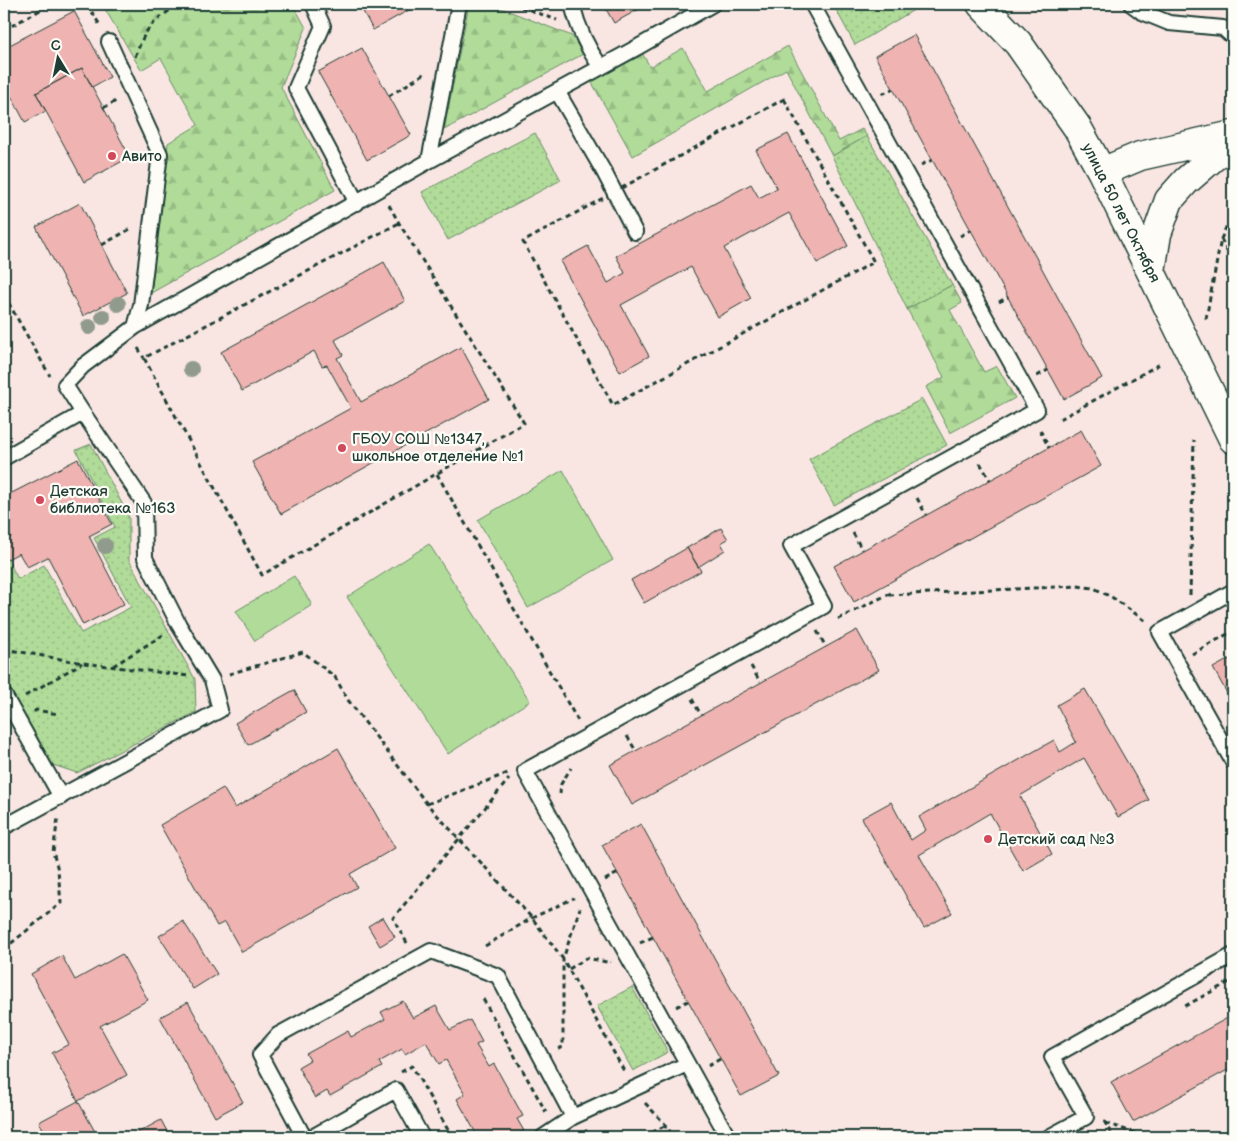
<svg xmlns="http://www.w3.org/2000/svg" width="1237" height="1141" viewBox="0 0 1237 1141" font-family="'Balsamiq Sans',sans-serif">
<defs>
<pattern id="grass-dots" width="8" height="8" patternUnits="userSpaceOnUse" patternTransform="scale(1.25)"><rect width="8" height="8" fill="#b0db99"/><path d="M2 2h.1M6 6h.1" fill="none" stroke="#97bd84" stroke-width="1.8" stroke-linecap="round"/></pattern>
<pattern id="forest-firs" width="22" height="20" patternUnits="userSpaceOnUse" patternTransform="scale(1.25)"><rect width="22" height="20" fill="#b0db99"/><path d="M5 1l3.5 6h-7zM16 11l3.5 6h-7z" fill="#97bd84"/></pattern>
</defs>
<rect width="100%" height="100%" fill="#f9e6e2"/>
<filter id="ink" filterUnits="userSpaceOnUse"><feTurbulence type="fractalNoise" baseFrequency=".02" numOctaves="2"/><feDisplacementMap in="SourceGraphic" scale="10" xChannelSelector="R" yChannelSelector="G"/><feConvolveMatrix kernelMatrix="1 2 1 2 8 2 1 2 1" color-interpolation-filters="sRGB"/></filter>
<g filter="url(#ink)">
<path fill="url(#grass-dots)" stroke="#688c66" d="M833 4H921L922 5 855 45Z
M535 133 561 180 448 240 422 192Z
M867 136 952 285 907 309 832 156Z
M922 399 947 445 834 505 809 459Z
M91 444 129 517V560L195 679 196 712 77 773 47 763 4 687V552L18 579 44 565 81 633 131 607 94 538 115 527 76 450Z
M632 987 668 1052 633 1071 597 1006Z"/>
<path fill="url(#forest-firs)" stroke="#688c66" d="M102 4H293L306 28 281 87 335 190 151 293 168 143 198 125 161 58 141 70Z
M469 4H491L572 36 583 54 444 130Z
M788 46 839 141 862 129 867 136 832 156 786 69 633 156 591 81 642 53 650 67 683 48 708 91Z
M952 285 962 303 950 310 984 372 997 366 1015 398 950 433 926 387 944 377 907 309Z"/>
<path fill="#b0db99" stroke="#688c66" d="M563 470 613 560 528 608 478 520Z
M429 544 530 701 448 754 347 597Z
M294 576 312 605 255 641 236 611Z"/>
<path fill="#efb3b1" stroke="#1f3d34" d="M359 4H418V5L373 30Z
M603 4H648L614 23Z
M74 11 110 77 92 87 82 68 36 93 46 111 25 122 4 83V48Z
M914 35 1102 378 1064 399 875 56Z
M362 48 411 135 367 160 318 72Z
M82 68 130 157 84 182 36 93Z
M788 134 848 246 817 263 789 213 724 248 751 298 718 317 691 267 621 305 649 356 620 372 560 261 588 246 608 283 625 273 616 256 751 184 759 198 777 188 756 150Z
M80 203 127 293 83 316 36 227Z
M384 262 405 301 335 340 343 355 337 358 361 402 461 347 489 399 281 514 252 462 351 408 327 365 322 366 314 351 242 391 221 352Z
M1081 430 1101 466 854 602 834 566Z
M78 459 112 524 89 536 124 604 83 625 48 557 27 567 19 553 4 561V540L11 537 4 523V497Z
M721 528 728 539 721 543 725 550 698 567 687 548Z
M687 548 701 571 644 603 631 580Z
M857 630 879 670 632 805 610 765Z
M1233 657V704L1213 668Z
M1085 689 1149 800 1118 817 1084 758 1020 796 1052 854 1023 871 990 813 919 855 952 913 924 928 862 818 891 802 911 840 926 830 919 817 1054 740 1060 752 1076 742 1057 705Z
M294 690 306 712 248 745 235 723Z
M338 748 395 848 350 874 357 887 242 952 225 922 217 926 160 825 223 788 235 808Z
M641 824 779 1076 741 1096 602 845Z
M383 917 395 937 380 946 368 926Z
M183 921 217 974 193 989 159 936Z
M122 954 148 1000 100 1026 127 1075 78 1101 52 1053 69 1044 31 974 62 956 75 980Z
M403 1001 413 1018 436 1006 450 1030 470 1020 482 1042 476 1045 489 1067 494 1064 523 1116 517 1119 524 1131 512 1137H478L457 1099 465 1094 446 1060 439 1064 426 1042 405 1054 402 1049 379 1062 382 1067 330 1096 327 1091 315 1098 298 1067 310 1060 306 1054 348 1031 351 1037 385 1019 381 1012Z
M188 1002 243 1102 215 1117 160 1017Z
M1233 1015V1067L1133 1122 1111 1082Z
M78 1101 98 1137H48L39 1122Z
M161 1120 170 1137H130Z"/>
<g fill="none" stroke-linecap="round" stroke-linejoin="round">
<g stroke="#1f3d34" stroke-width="18">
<path id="lane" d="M313 4 323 26 296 88 357 203
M572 4C578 28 586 47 601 67
M1131 4 1142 12 1169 23 1223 28 1233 37
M109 42 160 154 141 305 135 327
M557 91 604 172 635 232
M429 161 459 4
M4 458 83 413 65 385 83 366 135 327 429 161 638 47 713 4
M1233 591 1160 632 1233 762
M4 695 61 797
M4 827 220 710 212 680 179 625 145 558 144 503 83 413
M573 1117 687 1064
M304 1137 260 1055 278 1035 431 951 498 976 573 1117 543 1137
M312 1137 396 1090 422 1137
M728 1137 525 771 824 606 791 546 1037 410 812 4
M1049 1137 1086 1117 1052 1057 1233 955"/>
</g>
<g stroke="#1f3d34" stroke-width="31">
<path id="secondary" d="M981 4 1018 43 1077 127 1102 172 1233 439
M1102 172 1140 156 1233 135
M1151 271 1157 234 1169 200 1186 181 1233 140"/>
</g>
<path stroke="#1f3d34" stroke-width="3" stroke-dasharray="5 4" stroke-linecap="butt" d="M40 4 42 9
M87 4 101 27
M513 4 557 20
M4 10 15 4
M4 30 51 4
M135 57C147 24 152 23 179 4
M882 94 893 89
M389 96 427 72
M784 99 874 262 613 405 523 242Z
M103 108 116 101
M921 165 932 160
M389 205 399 223 524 423 262 575 144 358 399 223
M960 236 971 230
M1221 239 1233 263
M102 245 132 228
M4 295 50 376
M999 302 1008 297
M1206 319 1221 239 1233 211
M138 348 144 358
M1037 376 1048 370
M1060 419 1160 364
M1040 430 1049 448
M980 463 990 480
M437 474 578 721
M917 498 926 515
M853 533 862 550
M889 595 1077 586 1094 588 1113 598 1146 621
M1190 595 1194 440
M838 619 891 593
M817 631 826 647
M4 649 83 663 189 676
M1192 654 1233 631
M113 666 163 635
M751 666 760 682
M229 674 303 652 335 677 348 700 427 804 532 918 563 959 625 1073
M25 696 82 663
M692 699 701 715
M34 712 36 710 58 714
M627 736 636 751
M560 794 561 784 571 768
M427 804 508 773
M605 880 618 873
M407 943 393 918 509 779
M640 943 653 937
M485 946 532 918 574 898
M4 949 61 903 58 870 53 852 58 818
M569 969 587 958 611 963
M483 999 546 1112
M1185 1006 1233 980
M676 1007 688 1001
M558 1049 563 1047V959L580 908
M708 1066 720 1059
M401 1072 412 1066 452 1137
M645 1103 666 1125 673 1137
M1105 1123 1147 1137
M585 1130 591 1137
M644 1137 666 1125
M663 1137 666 1125
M1103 1137 1111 1133 1104 1121"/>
<use href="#lane" stroke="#fdfcf7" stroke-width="14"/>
<use href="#secondary" stroke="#fdfcf7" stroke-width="28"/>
</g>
<g fill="#919b8d">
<circle cx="118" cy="304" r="8"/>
<circle cx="103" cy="317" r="8"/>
<circle cx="89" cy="327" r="8"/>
<circle cx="191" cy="369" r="8"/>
<circle cx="105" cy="546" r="8"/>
</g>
</g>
<g fill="#d1495b" stroke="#fdfcf7" stroke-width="2">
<circle cx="112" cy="156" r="5"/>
<circle cx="342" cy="448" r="5"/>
<circle cx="40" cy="500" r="5"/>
<circle cx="988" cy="839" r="5"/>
</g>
<g text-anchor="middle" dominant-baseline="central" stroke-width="4.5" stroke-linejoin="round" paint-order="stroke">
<g font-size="15" fill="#1f3d34" stroke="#fdfcf7" text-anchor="start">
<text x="122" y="156">Авито</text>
<text x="352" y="439">ГБОУ СОШ №1347,<tspan x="352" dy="17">школьное отделение №1</tspan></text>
<text x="50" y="491">Детская<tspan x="50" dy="17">библиотека №163</tspan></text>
<text x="998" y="839">Детский сад №3</text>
</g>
<g font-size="15" fill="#1f3d34" stroke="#fdfcf7">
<text transform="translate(1121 213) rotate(63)">улица 50 лет Октября</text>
</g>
</g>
<rect width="1237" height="1141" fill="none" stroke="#fdfcf7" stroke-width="20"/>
<rect x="10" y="10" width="1217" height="1121" fill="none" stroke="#1f3d34" stroke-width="2" filter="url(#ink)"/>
<g transform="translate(58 58) rotate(350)" stroke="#fdfcf7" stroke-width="4" paint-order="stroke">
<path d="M0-4L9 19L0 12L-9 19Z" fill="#1f3d34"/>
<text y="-8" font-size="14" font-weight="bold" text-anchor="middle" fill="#1f3d34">С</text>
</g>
</svg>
